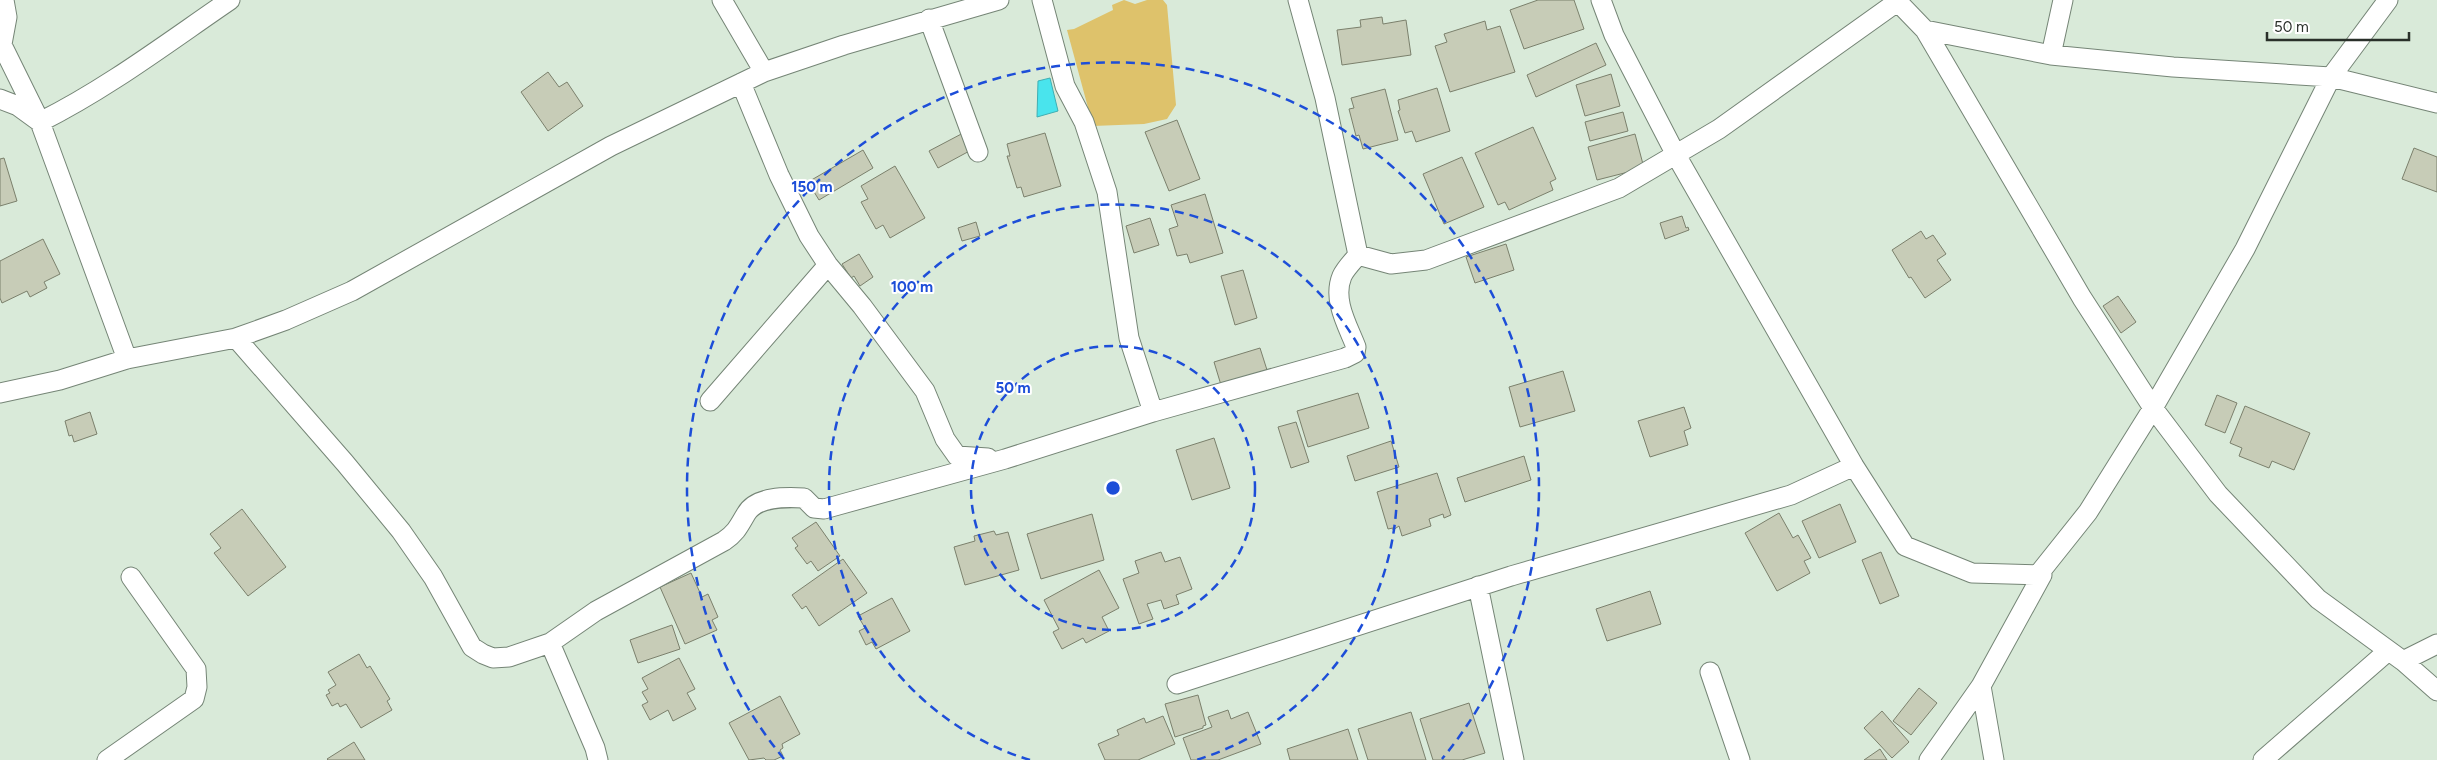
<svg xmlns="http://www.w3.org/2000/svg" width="2437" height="760" viewBox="0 0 2437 760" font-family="Figtree,sans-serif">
<rect width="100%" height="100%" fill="#d9ead9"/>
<path fill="#dec26b" d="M1124 0 1135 4 1147 0H1163L1167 5 1176 105 1167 119 1144 124 1093 126 1067 30 1074 29 1113 10 1112 5Z"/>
<path fill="#49e4ed" stroke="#40aeb2" d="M1050 78 1058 111 1037 117 1038 81Z"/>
<path fill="#c7ccb7" stroke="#7b806c" d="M1538 0H1574L1584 29 1524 49 1510 10Z
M1382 17 1383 24 1406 20 1411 55 1342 65 1337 30 1361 27 1360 20Z
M1485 21 1487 30 1500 26 1515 72 1450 92 1435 46 1447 42 1444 34Z
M1596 43 1606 65 1536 97 1527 75Z
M548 72 559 87 567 82 583 106 548 131 521 92Z
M1611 74 1620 106 1585 116 1576 85Z
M1437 88 1450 131 1416 142 1412 131 1405 133 1398 111 1400 110 1398 100Z
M1385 89 1398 140 1363 149 1359 135 1356 136 1349 109 1354 108 1351 98Z
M1623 112 1628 131 1590 141 1585 122Z
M1177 120 1200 179 1169 191 1145 132Z
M1533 127 1556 179 1550 182 1553 190 1509 210 1505 202 1498 205 1475 153Z
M967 131 975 148 938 168 929 151Z
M1045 133 1061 186 1024 197 1021 187 1017 188 1007 156H1010L1007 144Z
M1635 134 1644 168 1597 180 1588 147Z
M2414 148 2437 157V192L2402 179Z
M863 150 873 168 819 200 808 182Z
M1462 157 1484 207 1444 224 1423 174Z
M4 158 17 201 0 206V159Z
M895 166 925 218 890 238 883 225 876 229 861 202 868 199 861 186Z
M1205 194 1223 253 1190 263 1187 254 1177 256 1169 229 1178 226 1171 205Z
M1682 216 1686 228 1688 227 1689 230 1665 239 1660 223Z
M1150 218 1159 245 1134 253 1126 226Z
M976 222 980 236 962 241 958 228Z
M1921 231 1926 239 1933 235 1946 254 1937 260 1951 280 1925 298 1911 277 1909 278 1892 250Z
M43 239 60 274 44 282 47 288 30 297 27 291 2 303 0 298V261Z
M1506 244 1514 270 1475 283 1466 257Z
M859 254 873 277 860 286 854 276 851 278 842 264Z
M1243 270 1257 318 1235 325 1221 276Z
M2118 296 2136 322 2121 333 2103 306Z
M1260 348 1267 370 1221 385 1214 362Z
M1563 371 1575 411 1520 427 1509 387Z
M1358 393 1369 428 1308 447 1297 411Z
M2217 395 2237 403 2225 433 2205 425Z
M2245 406 2310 433 2294 470 2272 461 2269 468 2239 456 2242 448 2230 443Z
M1684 407 1691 428 1684 431 1688 445 1650 457 1638 421Z
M90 412 97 434 74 442 72 435 69 436 65 421Z
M1296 422 1309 462 1291 468 1278 427Z
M1214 438 1230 488 1192 500 1176 450Z
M1391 441 1399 467 1355 481 1347 456Z
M1524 456 1531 480 1465 502 1457 478Z
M1437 473 1451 515 1444 518 1443 514 1429 519 1431 526 1402 536 1399 526 1393 530V528L1388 529 1377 492Z
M1840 504 1856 542 1819 558 1802 521Z
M242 509 286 567 248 596 214 553 221 548 210 534Z
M1779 513 1793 538 1798 535 1811 558 1804 561 1810 573 1777 591 1745 533Z
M1092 514 1104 560 1041 579 1027 534Z
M816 522 840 556 818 571 811 561 807 564 795 548 798 546 792 538Z
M994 531 996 535 1008 532 1019 570 965 585 954 547 975 541 974 536Z
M1161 552 1165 562 1180 557 1192 589 1176 595 1179 604 1164 609 1161 600 1147 604 1153 619 1139 624 1123 579 1139 573 1135 561Z
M1881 552 1899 596 1880 604 1862 560Z
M843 559 867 593 819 626 806 606 802 609 792 595Z
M1099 570 1119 608 1102 617 1109 631 1086 643 1083 638 1062 649 1053 632 1059 629 1044 600Z
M691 573 702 597 708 594 718 617 712 620 717 630 685 644 660 587Z
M1650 591 1661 624 1607 641 1596 609Z
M892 598 910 631 876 649 872 642 866 645 859 631 865 628 858 616Z
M672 625 680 649 638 663 630 640Z
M359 654 367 668 370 666 390 699 387 701 392 710 361 728 346 704 340 707 338 703 332 706 326 695 330 693 328 690 336 685 328 672Z
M679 658 695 689 687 693 696 709 673 721 668 710 650 720 642 705 648 702 642 692 648 689 642 678Z
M1919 688 1937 703 1911 735 1893 721Z
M1198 695 1206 725 1203 726V728L1175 737 1165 704Z
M780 696 800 734 782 744 783 748 780 750 783 756 774 760H766L764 758 749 760 729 723Z
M1469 703 1485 753 1462 760H1433L1420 719Z
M1228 710 1231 719 1248 712 1261 744 1218 760H1191L1183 738 1212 727 1208 717Z
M1882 711 1909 742 1892 758 1864 728Z
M1411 712 1426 760H1368L1358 729Z
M1163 716 1175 744 1138 760H1105L1098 744 1119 735 1117 730 1144 718 1146 723Z
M1348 729 1358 760H1290L1287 749Z
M354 742 365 760H328L327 759Z
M1880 749 1887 760H1864Z"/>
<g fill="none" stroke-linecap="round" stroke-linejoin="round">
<g stroke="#758576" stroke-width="21">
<path id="minor" d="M722 0 764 72
M1042 0 1065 86 1084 122 1107 192 1129 338 1153 412
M1601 0 1614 35 1676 155 1854 466 1905 546 1972 573 2042 575
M1896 0 1925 30 2051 55 2173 67 2331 77 2437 103
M929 19 978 152
M1925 30 2082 298 2153 408 2218 494 2318 599 2403 661 2437 691
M0 41 40 122 127 359
M2 44 7 17 4 0
M2051 55 2063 0
M741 83 779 175 809 236 828 265 862 306 925 391 945 439 957 456 988 458
M0 99 18 106 40 122C108 88 167 43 230 0
M1358 255 1391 264 1426 260 1619 188 1719 129 1897 2
M236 338 345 463 401 531 433 577 472 647 483 654 493 658 509 657 550 643 596 611 724 541C736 533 739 526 746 514 756 496 786 497 804 498L814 508 824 509 1005 459 1153 412 1345 358 1355 353 1356 347C1348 326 1332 300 1342 276 1345 269 1353 261 1358 255L1325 98 1298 0
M0 393 60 380 127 359 236 338 286 320 352 291 611 146 764 72 844 45 999 0
M710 401 828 265
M1478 586 1514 760
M550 643 595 748 598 760
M2403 661 2437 644
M1710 672 1740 760
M1177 684 1511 576 1791 495 1854 466
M107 760 194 699 197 687 196 669 131 577
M1929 760 1981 686
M1994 760 1981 686 2042 575 2041 571 2088 512 2153 408 2245 249 2331 77 2388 0
M2263 760 2388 651"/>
</g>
<use href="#minor" stroke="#fff" stroke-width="19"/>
</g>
<g fill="none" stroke="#1d4ed8" stroke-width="2.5" stroke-dasharray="9 6">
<circle cx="1113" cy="488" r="142"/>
<path d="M1030 760A284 284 0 1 1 1196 760"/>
<path d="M784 759A426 426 0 1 1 1442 759"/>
</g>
<circle cx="1113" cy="488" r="8" fill="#1d4ed8" stroke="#fff" stroke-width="2.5"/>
<g font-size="15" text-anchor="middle" font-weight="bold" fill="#1d4ed8" stroke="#fff" stroke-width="4" stroke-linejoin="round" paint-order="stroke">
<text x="812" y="192">150 m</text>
<text x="912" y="292">100 m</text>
<text x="1013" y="393">50 m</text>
</g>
<path d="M2267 32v8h142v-8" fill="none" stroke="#2a302a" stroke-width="2.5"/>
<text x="2274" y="32" font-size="15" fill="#2a302a" stroke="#ffffff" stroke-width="4" paint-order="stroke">50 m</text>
</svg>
